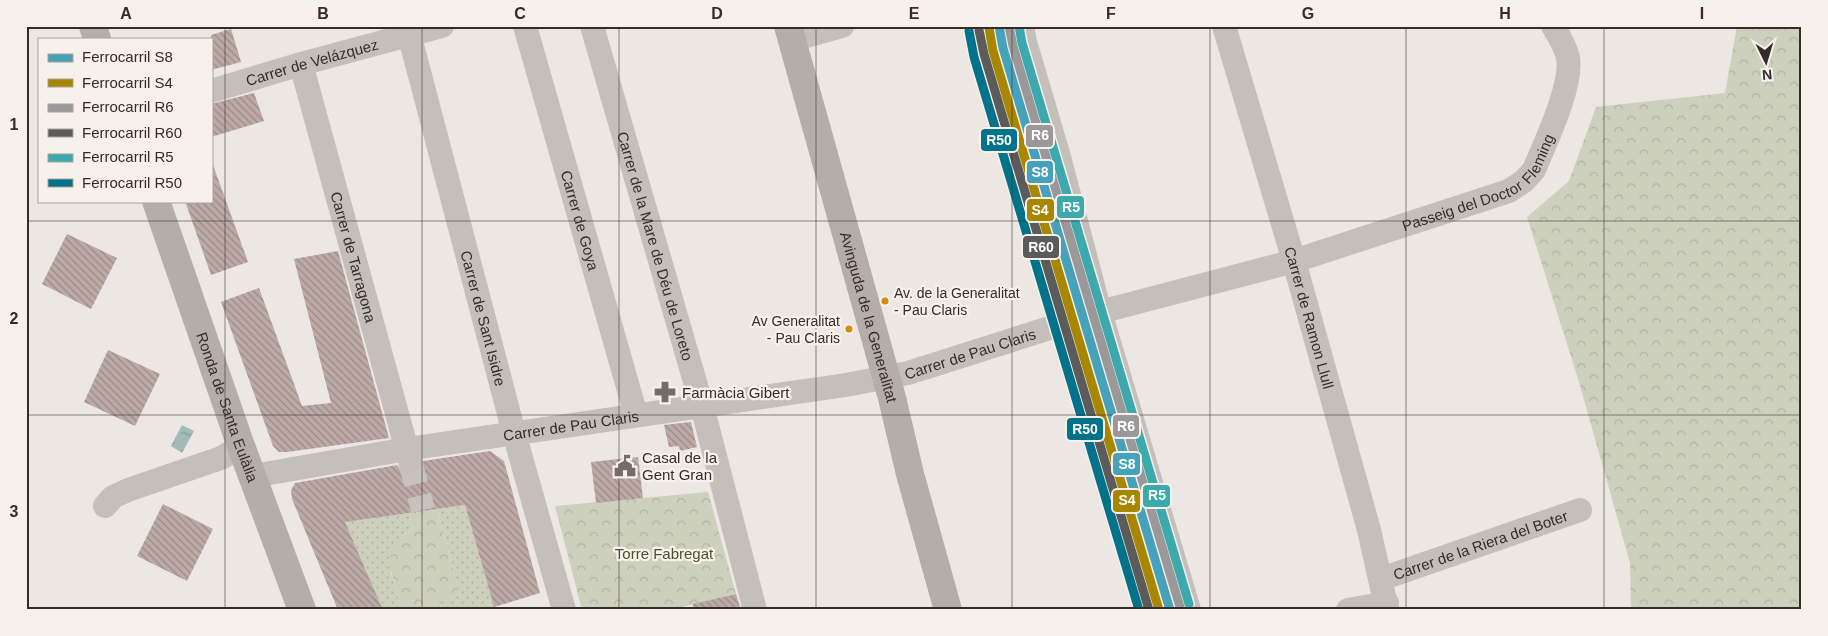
<svg xmlns="http://www.w3.org/2000/svg" width="1828" height="636" viewBox="0 0 1828 636" font-family="Helvetica,sans-serif">
<defs>
<pattern id="grass-dots" width="8" height="8" patternUnits="userSpaceOnUse" patternTransform="scale(1.25)"><rect width="8" height="8" fill="#ced0be"/><path d="M2 2h.1M6 6h.1" fill="none" stroke="#b2b3a3" stroke-width="1.8" stroke-linecap="round"/></pattern>
<pattern id="forest-crowns" width="20" height="18" patternUnits="userSpaceOnUse" patternTransform="scale(1.25)"><rect width="20" height="18" fill="#ced0be"/><path d="M2 6a3 3 0 1 1 6 0M12 15a3 3 0 1 1 6 0" fill="none" stroke="#b2b3a3"/></pattern>
<pattern id="water-ripples" width="26" height="14" patternUnits="userSpaceOnUse" patternTransform="scale(1.25)"><rect width="26" height="14" fill="#a1bcb8"/><path d="M2 4q2-2 4 0t4 0M15 11q2-2 4 0t4 0" fill="none" stroke="#849996"/></pattern>
<pattern id="building-back-hatch" width="6" height="6" patternUnits="userSpaceOnUse" patternTransform="scale(1.25)"><rect width="6" height="6" fill="#bdaaa6"/><path d="M-1 5l2 2M0 0l6 6M5-1l2 2" fill="none" stroke="#9a8b87"/></pattern>
</defs>
<rect width="100%" height="100%" fill="#ece7e3"/>
<path fill="url(#grass-dots)" d="M465 505 495 610H445L440 600 460 595 437 509Z
M409 512 413 530 404 534 391 573 402 610H383L345 522Z"/>
<path fill="url(#forest-crowns)" d="M987 26H1022L1189 610H1154Z
M1737 26H1802V610H1631L1630 563 1579 382 1527 217 1569 181 1596 107 1725 93Z
M708 492 736 594 670 610H582L555 506Z
M437 509 460 595 440 600 445 610H402C394 581 376 545 413 530L409 512Z"/>
<path fill="url(#water-ripples)" d="M182 425 194 431 182 453 171 446Z"/>
<path fill="url(#building-back-hatch)" d="M231 29 241 62 211 70V35Z
M254 93 264 121 211 137V104Z
M211 165H213L248 262 211 275 185 201H211Z
M67 234 117 258 91 309 42 284Z
M338 251 389 438 287 452H279L273 446 221 302 259 288 302 406 331 403 294 259Z
M108 350 160 374 135 426 84 402Z
M691 422 697 447 680 451 679 446 669 447 664 425Z
M490 451 504 461 540 593 494 607 465 505 345 522 383 610H338L292 499 291 490 295 483 397 465 401 471 407 474H413L420 470 423 461Z
M638 457 643 498 596 503 591 462Z
M163 504 213 529 187 581 137 556Z
M736 594 741 610H693V604Z"/>
<g fill="none" stroke-linecap="round" stroke-linejoin="round">
<path stroke="#c7c2be" stroke-width="24" stroke-dasharray="24 12" stroke-linecap="butt" d="M410 461 423 510"/>
<g stroke="#c5bfbb" stroke-width="24">
<path id="s1" d="M407 26 514 433 564 610"/>
<path id="s2" d="M525 26 636 415"/>
<path id="s3" d="M592 26 702 406 755 610"/>
<path d="M987 26 1021 168 1095 398 1154 610"/>
<path d="M1022 26 1025 42 1059 157 1100 312 1189 610"/>
<path id="s4" d="M1224 26 1294 261 1369 530 1387 610"/>
<path d="M792 40 842 26"/>
<path id="s5" d="M301 64 410 461"/>
<path id="s6" d="M211 91 301 64 442 26"/>
<path d="M1040 152 1059 235 1067 257"/>
<path id="s7" d="M253 476 407 449 846 385 908 373 1100 312 1294 261 1509 191 1524 181 1534 170C1545 143 1573 85 1568 58 1566 47 1559 36 1553 26"/>
<path d="M105 506 113 497 128 490 221 458 241 446"/>
<path id="s8" d="M1381 579 1580 510"/>
<path d="M1348 610 1387 603"/>
</g>
<g stroke="#b4adaa" stroke-width="28">
<path d="M93 26 97 39"/>
<path id="s9" d="M788 26 892 398 910 474 948 610"/>
<path id="s10" d="M156 201 241 446 302 610"/>
</g>
<g stroke="#f8f0ea" stroke-width="12">
<path id="rail-1" d="M999 26 1003 48 1170 610"/>
</g>
<g stroke="#f8f0ea" stroke-width="12">
<path id="rail-2" d="M989 28 993 51 1159 610"/>
</g>
<g stroke="#f8f0ea" stroke-width="12">
<path id="rail-3" d="M1009 26 1013 46 1180 607"/>
</g>
<g stroke="#f8f0ea" stroke-width="12">
<path id="rail-4" d="M979 30 984 54 1149 610"/>
</g>
<g stroke="#f8f0ea" stroke-width="12">
<path id="rail-5" d="M1019 26 1022 43 1189 604"/>
</g>
<g stroke="#f8f0ea" stroke-width="12">
<path id="rail-6" d="M969 31 974 57 1139 610"/>
</g>
<use href="#rail-1" stroke="#45a2ba" stroke-width="9"/>
<use href="#rail-2" stroke="#a78600" stroke-width="9"/>
<use href="#rail-3" stroke="#9a9898" stroke-width="9"/>
<use href="#rail-4" stroke="#5b5b5b" stroke-width="9"/>
<use href="#rail-5" stroke="#3ca9ac" stroke-width="9"/>
<use href="#rail-6" stroke="#00738a" stroke-width="9"/>
</g>
<path fill="none" stroke="#352c2a" stroke-width="1" stroke-opacity="0.55" d="M225 26V610M422 26V610M619 26V610M816 26V610M1012 26V610M1210 26V610M1406 26V610M1604 26V610M26 221H1802M26 415H1802"/>
<defs>
<g id="pharmacy-bare" transform="scale(1.725)"><path d="M-2-6h4v4h4v4h-4v4h-4v-4h-4v-4h4Z" fill="#756d6b" stroke="#f8f0ea" stroke-width="2.5" paint-order="stroke"/></g>
<g id="civic-bare" transform="scale(1.725)"><path d="M-.6-6.5H3V-4.5H.6V-3L4-1V1h2V6H-6V1h2V-1L-.6-3ZM-1.2 2.5V6h2.4V2.5Z" fill="#756d6b" stroke="#f8f0ea" stroke-width="2.5" paint-order="stroke"/></g>
</defs>
<g fill-rule="evenodd">
<use href="#pharmacy-bare" x="665" y="392"/>
<use href="#civic-bare" x="625" y="466"/>
</g>
<g fill="#d08e08" stroke="#f8f0ea" stroke-width="2">
<circle cx="885" cy="301" r="4.5"/>
<circle cx="849" cy="329" r="4.5"/>
</g>
<g text-anchor="middle" dominant-baseline="central" stroke-width="4.5" stroke-linejoin="round" paint-order="stroke">
<g font-size="14" fill="#352c2a" stroke="#f8f0ea" text-anchor="start">
<text x="894" y="293">Av. de la Generalitat<tspan x="894" dy="17">- Pau Claris</tspan></text>
<text x="840" y="321" text-anchor="end">Av Generalitat<tspan x="840" dy="17">- Pau Claris</tspan></text>
</g>
<g font-size="15" fill="#352c2a" stroke="#f8f0ea">
<text stroke="none"><textPath href="#s6" startOffset="105">Carrer de Velázquez</textPath></text>
<text stroke="none"><textPath href="#s7" startOffset="1271">Passeig del Doctor Fleming</textPath></text>
<text stroke="none"><textPath href="#s2" startOffset="202">Carrer de Goya</textPath></text>
<text stroke="none"><textPath href="#s3" startOffset="229">Carrer de la Mare de Déu de Loreto</textPath></text>
<text stroke="none"><textPath href="#s5" startOffset="200">Carrer de Tarragona</textPath></text>
<text stroke="none"><textPath href="#s4" startOffset="304">Carrer de Ramon Llull</textPath></text>
<text stroke="none"><textPath href="#s1" startOffset="302">Carrer de Sant Isidre</textPath></text>
<text stroke="none"><textPath href="#s9" startOffset="302">Avinguda de la Generalitat</textPath></text>
<text stroke="none"><textPath href="#s7" startOffset="728">Carrer de Pau Claris</textPath></text>
<text stroke="none"><textPath href="#s10" startOffset="218">Ronda de Santa Eulàlia</textPath></text>
<text stroke="none"><textPath href="#s7" startOffset="322">Carrer de Pau Claris</textPath></text>
<text stroke="none"><textPath href="#s8" startOffset="105">Carrer de la Riera del Boter</textPath></text>
</g>
<g font-size="15" fill="#352c2a" stroke="#f8f0ea" text-anchor="start">
<text x="682" y="392">Farmàcia Gibert</text>
<text x="642" y="457">Casal de la<tspan x="642" dy="17">Gent Gran</tspan></text>
</g>
<g font-size="15" fill="#485131" stroke="#f8f0ea">
<text x="664" y="553">Torre Fabregat</text>
</g>
</g>
<g stroke="#f8f0ea" stroke-width="2">
<rect x="1025" y="124" width="29" height="24" rx="5" fill="#9a9898"/>
<rect x="980" y="128" width="38" height="24" rx="5" fill="#00738a"/>
<rect x="1026" y="160" width="28" height="24" rx="5" fill="#45a2ba"/>
<rect x="1056" y="195" width="29" height="24" rx="5" fill="#3ca9ac"/>
<rect x="1026" y="198" width="29" height="24" rx="5" fill="#a78600"/>
<rect x="1022" y="235" width="38" height="24" rx="5" fill="#5b5b5b"/>
<rect x="1112" y="414" width="28" height="24" rx="5" fill="#9a9898"/>
<rect x="1066" y="417" width="38" height="24" rx="5" fill="#00738a"/>
<rect x="1112" y="452" width="29" height="24" rx="5" fill="#45a2ba"/>
<rect x="1142" y="484" width="29" height="24" rx="5" fill="#3ca9ac"/>
<rect x="1112" y="489" width="29" height="24" rx="5" fill="#a78600"/>
</g>
<g font-size="14" text-anchor="middle" font-weight="bold" fill="#fff">
<text x="1040" y="140">R6</text>
<text x="999" y="145">R50</text>
<text x="1040" y="177">S8</text>
<text x="1071" y="212">R5</text>
<text x="1040" y="215">S4</text>
<text x="1041" y="252">R60</text>
<text x="1126" y="431">R6</text>
<text x="1085" y="434">R50</text>
<text x="1127" y="469">S8</text>
<text x="1157" y="500">R5</text>
<text x="1127" y="505">S4</text>
</g>
<rect width="1828" height="636" fill="none" stroke="#f8f0ea" stroke-width="55"/>
<rect x="38" y="38" width="175" height="165" fill="#f8f0ea" stroke="#aaa29d"/>
<rect x="48" y="54" width="25" height="8" fill="#45a2ba" stroke="#aaa29d"/>
<text x="82" y="62" font-size="15" fill="#352c2a">Ferrocarril S8</text>
<rect x="48" y="79" width="25" height="8" fill="#a78600" stroke="#aaa29d"/>
<text x="82" y="88" font-size="15" fill="#352c2a">Ferrocarril S4</text>
<rect x="48" y="104" width="25" height="8" fill="#9a9898" stroke="#aaa29d"/>
<text x="82" y="112" font-size="15" fill="#352c2a">Ferrocarril R6</text>
<rect x="48" y="129" width="25" height="8" fill="#5b5b5b" stroke="#aaa29d"/>
<text x="82" y="138" font-size="15" fill="#352c2a">Ferrocarril R60</text>
<rect x="48" y="154" width="25" height="8" fill="#3ca9ac" stroke="#aaa29d"/>
<text x="82" y="162" font-size="15" fill="#352c2a">Ferrocarril R5</text>
<rect x="48" y="179" width="25" height="8" fill="#00738a" stroke="#aaa29d"/>
<text x="82" y="188" font-size="15" fill="#352c2a">Ferrocarril R50</text>
<g transform="translate(1766 62) rotate(175)" stroke="#f8f0ea" stroke-width="4" paint-order="stroke">
<path d="M0-4L9 19L0 12L-9 19Z" fill="#352c2a"/>
<text y="-8" font-size="14" font-weight="bold" text-anchor="middle" fill="#352c2a">N</text>
</g>
<rect x="28" y="28" width="1772" height="580" fill="none" stroke="#352c2a" stroke-width="2"/>
<g font-size="16" text-anchor="middle" font-weight="bold" fill="#352c2a">
<text x="126" y="19">A</text>
<text x="323" y="19">B</text>
<text x="520" y="19">C</text>
<text x="717" y="19">D</text>
<text x="914" y="19">E</text>
<text x="1111" y="19">F</text>
<text x="1308" y="19">G</text>
<text x="1505" y="19">H</text>
<text x="1702" y="19">I</text>
<text x="14" y="130">1</text>
<text x="14" y="324">2</text>
<text x="14" y="517">3</text>
</g>
</svg>
